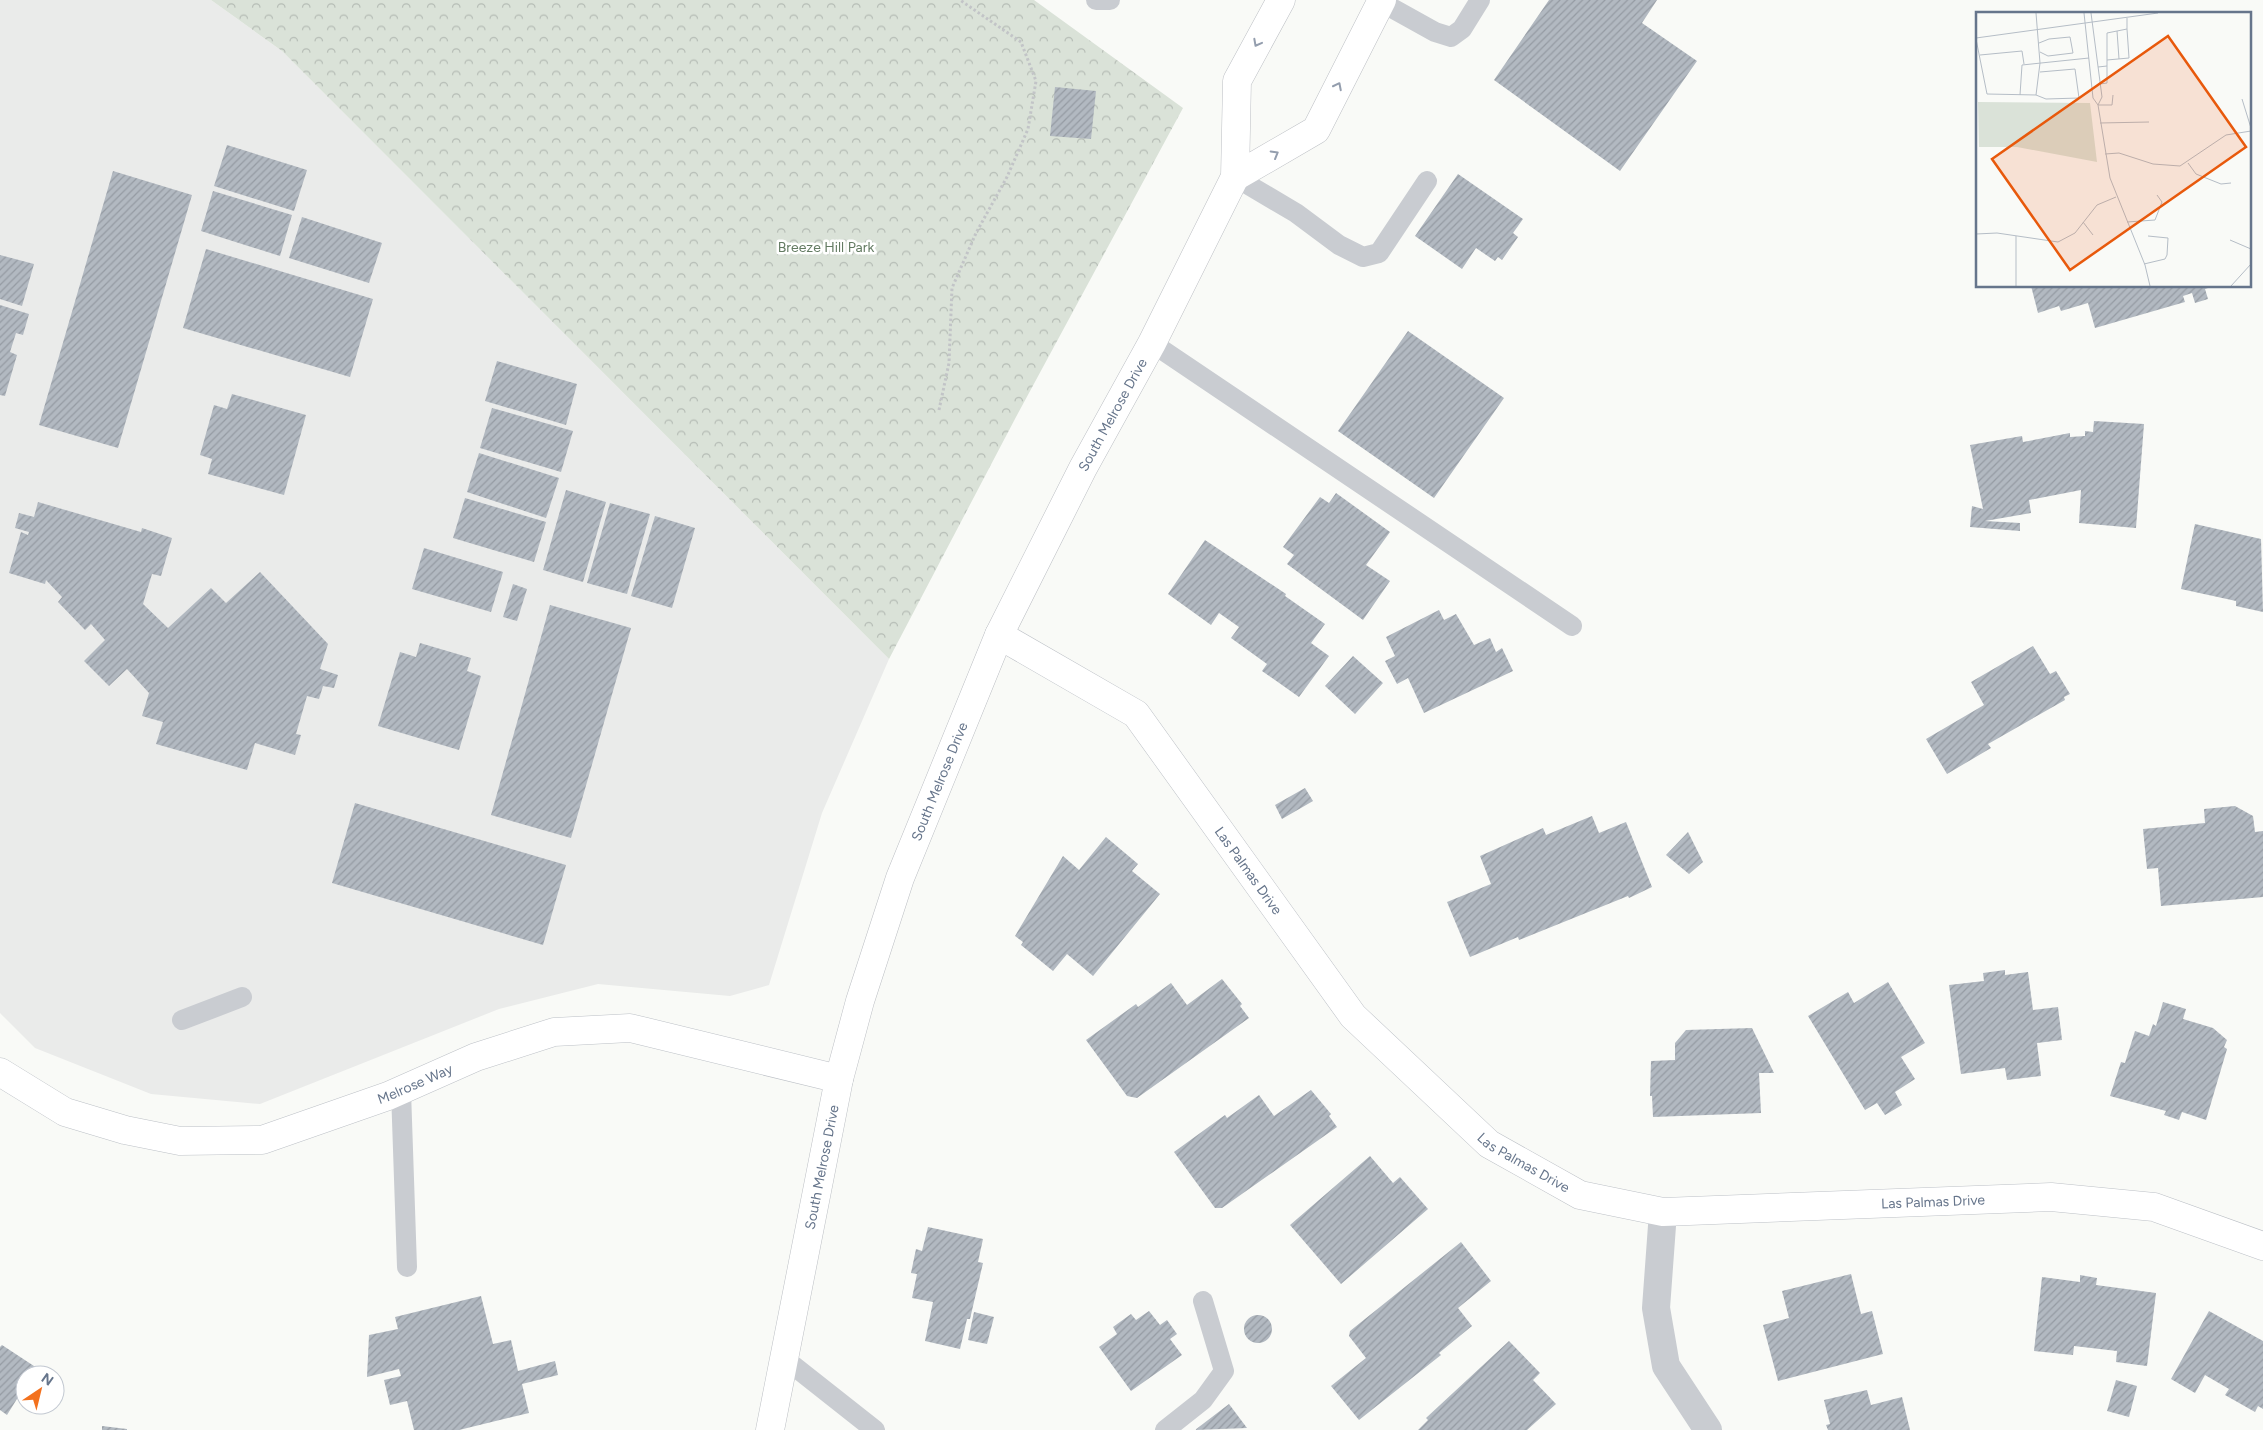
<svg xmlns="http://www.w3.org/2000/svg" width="2263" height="1430" viewBox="0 0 2263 1430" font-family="Figtree,sans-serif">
<defs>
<pattern id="park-crowns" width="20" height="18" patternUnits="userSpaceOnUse" patternTransform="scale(1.25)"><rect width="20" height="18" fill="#dae2d8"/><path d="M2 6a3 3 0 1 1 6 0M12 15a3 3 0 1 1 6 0" fill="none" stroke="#b5bcb5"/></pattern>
<pattern id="building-hatch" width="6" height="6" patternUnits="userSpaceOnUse" patternTransform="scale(1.25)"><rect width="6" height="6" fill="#b2b9c1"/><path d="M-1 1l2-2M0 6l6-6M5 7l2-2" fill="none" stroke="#959ba3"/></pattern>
</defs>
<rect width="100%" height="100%" fill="#f9faf7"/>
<path fill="#eaebea" d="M0 0H211L282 51 889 659 822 813 769 985 730 996 598 984 499 1009 260 1104 151 1094 35 1048 0 1013Z"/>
<path fill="url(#park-crowns)" d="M211 0H1034L1183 108 1016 417 889 659 282 51Z"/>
<path fill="url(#building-hatch)" d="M1549 0H1657L1642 23 1697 61 1620 171 1494 80Z
M1055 87 1096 91 1091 139 1050 136Z
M227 145 307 170 294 211 214 186Z
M113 171 192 195 118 448 39 425Z
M1458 174 1523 219 1513 233 1518 237 1502 260 1498 257 1495 261 1476 248 1462 269 1415 236Z
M213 191 292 215 280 256 201 231Z
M302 217 382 243 369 283 289 258Z
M206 249 373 299 350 377 183 328Z
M0 255 34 264 22 306 0 299Z
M2031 286H2211V287L2205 289 2208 299 2195 303 2192 293 2183 296 2185 302 2095 328 2088 303 2061 311 2059 306 2038 313Z
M0 305 29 314 23 335 16 333 10 352 17 355 5 396 0 395Z
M1408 331 1504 398 1434 498 1338 431Z
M497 361 577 384 566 425 485 401Z
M232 394 306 415 284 495 208 474 212 459 200 455 214 405 227 409Z
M492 408 573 431 561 472 480 448Z
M2094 421 2144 424 2136 528 2079 523 2081 490 2029 500 2031 513 1985 521 2020 523V531L1970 527 1972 506 1983 509 1970 445 2022 436 2023 442 2070 433V437L2085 436V431L2093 432Z
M479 453 559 478 546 518 467 492Z
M566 490 606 502 583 582 543 570Z
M1336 493 1390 532 1366 565 1390 581 1363 620 1287 564 1294 555 1283 547 1320 497 1329 503Z
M465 498 546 522 534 562 453 538Z
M38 502 141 532 142 528 172 538 161 576 152 574 143 604 168 628 211 588 226 603 260 572 328 644 320 669 338 675 334 688 323 686 319 699 307 696 296 734 301 735 295 755 255 743 247 770 156 744 163 722 142 716 149 693 127 669 109 686 84 661 105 640 91 624 85 630 58 602 62 597 46 580 45 584 9 573 21 532 28 535 29 532 15 528 19 513 34 517Z
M610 503 650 514 627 594 587 583Z
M655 516 695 528 672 608 631 596Z
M2195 524 2261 539 2263 612 2236 606V601L2181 589Z
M1205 540 1286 594 1285 596 1325 624 1311 643 1329 656 1299 697 1262 671 1267 664 1231 638 1239 627 1219 613 1211 625 1168 594Z
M424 548 503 572 491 612 412 589Z
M513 584 527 589 517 621 503 617Z
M550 605 631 628 571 838 491 815Z
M1439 610 1444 620 1456 614 1474 645 1490 638 1496 652 1502 648 1513 671 1424 713 1408 678 1397 684 1385 661 1395 656 1386 637Z
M420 643 471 658 467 671 481 676 459 750 378 726 400 652 416 657Z
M2033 646 2050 674 2056 671 2070 694 2064 697 2065 700 1988 744 1991 748 1947 774 1926 739 1984 705 1971 682Z
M1353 656 1383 683 1355 714 1325 686Z
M1305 788 1313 801 1282 819 1275 805Z
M355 803 566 865 543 945 332 883Z
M2235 806 2253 816 2255 832 2263 831V897L2161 906 2158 868 2147 869 2143 829 2205 823 2204 809Z
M1592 816 1599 833 1626 822 1652 887 1629 898 1628 896 1519 940 1518 937 1470 957 1447 902 1491 884 1480 856 1543 828 1546 835Z
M1688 832 1703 862 1689 874 1666 855Z
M1106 837 1138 864 1132 871 1160 894 1093 976 1067 954 1053 971 1021 945 1023 942 1015 936 1063 856 1079 870Z
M2005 970V975L2028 972 2033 1010 2058 1007 2062 1040 2037 1043 2041 1076 2007 1080 2005 1068 1961 1074 1949 985 1984 981 1983 973Z
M1222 979 1242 1004 1240 1006 1249 1018 1137 1098 1127 1096 1086 1040 1136 1004 1138 1007 1171 983 1187 1005Z
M1888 982 1925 1043 1901 1057 1915 1079 1895 1092 1902 1105 1885 1115 1877 1103 1865 1110 1808 1016 1848 992 1854 1003Z
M2163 1002 2186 1009 2183 1019 2213 1028 2227 1040 2224 1047 2227 1049 2206 1120 2182 1112 2179 1120 2164 1115 2166 1111 2110 1096 2121 1062 2125 1063 2135 1031 2149 1036 2153 1024 2156 1026Z
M1752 1028 1774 1073H1759L1761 1113 1653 1117 1652 1096H1650L1651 1061 1675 1060V1043L1686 1030Z
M1311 1090 1331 1114 1329 1116 1337 1127 1222 1208H1215L1174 1152 1225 1115 1227 1118 1259 1095 1274 1116Z
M1370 1156 1393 1183 1400 1177 1428 1209 1341 1284 1290 1225Z
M928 1227 983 1239 978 1262 983 1263 970 1319H967L960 1349 925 1341 933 1302 912 1298 917 1274 911 1273 916 1249 922 1251Z
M1461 1242 1491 1281 1458 1308 1472 1326 1439 1353 1441 1355 1359 1420 1331 1386 1366 1358 1349 1336 1350 1331Z
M1851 1274 1861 1314 1872 1311 1883 1354 1778 1381 1763 1325 1789 1318 1782 1291Z
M2080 1275 2097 1278 2096 1285 2156 1293 2147 1366 2116 1362 2117 1351 2074 1346 2073 1355 2034 1351 2042 1277 2080 1282Z
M481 1296 493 1344 511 1340 518 1371 555 1361 558 1375 522 1384 529 1413 459 1430H414L407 1401 390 1405 384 1380 401 1376 399 1369 367 1377 369 1335 398 1329 395 1317Z
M1149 1311 1160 1325 1167 1320 1177 1334 1170 1339 1182 1355 1131 1391 1099 1347 1117 1334 1113 1327 1131 1314 1136 1320Z
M2209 1311 2263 1341V1409L2258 1406 2255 1412 2225 1395 2229 1389 2205 1375 2195 1393 2171 1379Z
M974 1312 994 1317 987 1344 968 1340Z
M1244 1329a14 14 0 1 1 28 0a14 14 0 1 1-28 0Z
M1509 1341 1540 1373 1533 1380 1556 1404 1527 1430H1418L1428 1420 1426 1418Z
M2 1345 37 1368 32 1375H25V1386L7 1415 0 1410V1347Z
M2116 1380 2137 1386 2129 1417 2107 1411Z
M1867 1390 1871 1405 1902 1397 1910 1430H1828L1826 1425 1830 1424 1824 1400Z
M1229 1404 1247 1428 1195 1430Z
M102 1426 127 1429V1430H102Z"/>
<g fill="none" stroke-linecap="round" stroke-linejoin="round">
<g stroke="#bdc1c7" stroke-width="29">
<g id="secondary">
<path id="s1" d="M999 635 1136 714 1353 1016 1489 1144 1580 1195 1663 1212 2051 1197 2154 1207 2263 1246"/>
<path id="s2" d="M0 1072 65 1112 125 1130 180 1141 262 1140 388 1096 476 1057 554 1032 630 1028 839 1079"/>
</g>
</g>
<g stroke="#bcbfc4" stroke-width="29">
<g id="primary">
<path d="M1235 177 1316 130 1382 0"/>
<path id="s3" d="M770 1430 839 1079 860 1001 900 878 999 635 1083 468 1152 343 1235 177 1237 81 1281 0"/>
</g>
</g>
<path stroke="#c2c4c7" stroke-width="3" stroke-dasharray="2.5 2.5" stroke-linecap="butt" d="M939 410 949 363 952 288 976 233 1007 177 1028 129 1036 81 1021 42 960 0"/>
<path stroke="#c9ccd1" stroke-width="20" d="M1096 0H1110
M1381 2 1435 32 1451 37 1462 29 1480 0
M1235 177 1296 213 1339 245 1363 257 1379 253 1427 181
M1152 343 1572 626
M182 1020 242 997
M401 1091 407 1267
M785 1359 875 1430
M1165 1430 1203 1400 1224 1371 1203 1301"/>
<path stroke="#c9ccd1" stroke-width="28" d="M1663 1212 1656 1308 1666 1366 1708 1430"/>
<use href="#secondary" stroke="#fff" stroke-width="28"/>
<use href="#primary" stroke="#fff" stroke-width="28"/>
</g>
<defs><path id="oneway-chevron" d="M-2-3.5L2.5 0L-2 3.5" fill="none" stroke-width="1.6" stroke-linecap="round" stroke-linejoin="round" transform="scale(1.25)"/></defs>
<g stroke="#949eae">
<use href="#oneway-chevron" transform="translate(1257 43) rotate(118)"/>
<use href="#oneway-chevron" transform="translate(1338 86) rotate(-63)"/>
<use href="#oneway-chevron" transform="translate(1275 154) rotate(-30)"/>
</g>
<g text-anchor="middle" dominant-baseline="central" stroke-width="5" stroke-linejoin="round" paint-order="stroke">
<g font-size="14" fill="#637b62" stroke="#fff">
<text x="826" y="247">Breeze Hill Park</text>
</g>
<g font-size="14" fill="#66758b" stroke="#fff">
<text stroke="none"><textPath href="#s3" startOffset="1078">South Melrose Drive</textPath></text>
<text stroke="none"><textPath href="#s3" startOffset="672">South Melrose Drive</textPath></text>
<text stroke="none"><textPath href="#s1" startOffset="351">Las Palmas Drive</textPath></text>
<text stroke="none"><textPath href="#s2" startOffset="440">Melrose Way</textPath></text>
<text stroke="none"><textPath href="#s1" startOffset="756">Las Palmas Drive</textPath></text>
<text stroke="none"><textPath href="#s3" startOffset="268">South Melrose Drive</textPath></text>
<text stroke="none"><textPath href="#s1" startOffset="1176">Las Palmas Drive</textPath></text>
</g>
</g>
<g transform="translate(1976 12)">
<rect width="275" height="275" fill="#f9faf7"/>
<path d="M2 90 114 91 121 150 41 135H3Z" fill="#dae2d8"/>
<path fill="none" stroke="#b5bdc6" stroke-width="1" d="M108 1 117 86 122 93 134 166 169 253 174 274M115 1 126 85 122 93M141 19 143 47M0 26 182 1M0 27 11 82 60 83 64 51 60 1M63 31 73 27 94 25 97 41 72 44 64 40M4 43 46 39 48 52M131 48 153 46 151 17M131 54V21L151 17V6M122 55 131 54V71L124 72M44 83 46 53 113 46M60 83 70 87 103 86 99 57 64 60M266 87 275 116M122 93H136L137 83M124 111 173 110M129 142 143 141 177 152 204 154 250 123 275 119M212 151 220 162 245 172 255 171M107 210 117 223M151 210 179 208 186 190 181 183M0 222 21 221 82 230 99 221 121 193 140 185M254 228 275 237M168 252 189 247 191 243 192 226 172 224M40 274V224M255 274 275 252"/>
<path fill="#e8590c" fill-opacity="0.15" stroke="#e8590c" stroke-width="2.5" d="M192 24 270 135 94 258 16 147Z"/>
<rect width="275" height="275" fill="none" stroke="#66758b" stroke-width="2.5"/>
</g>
<g transform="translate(40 1390) rotate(35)"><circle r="24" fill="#ffffff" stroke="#c2c8d1"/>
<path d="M0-4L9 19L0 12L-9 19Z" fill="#f3711e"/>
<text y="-8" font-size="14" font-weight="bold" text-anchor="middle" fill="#66758b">N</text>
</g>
</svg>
